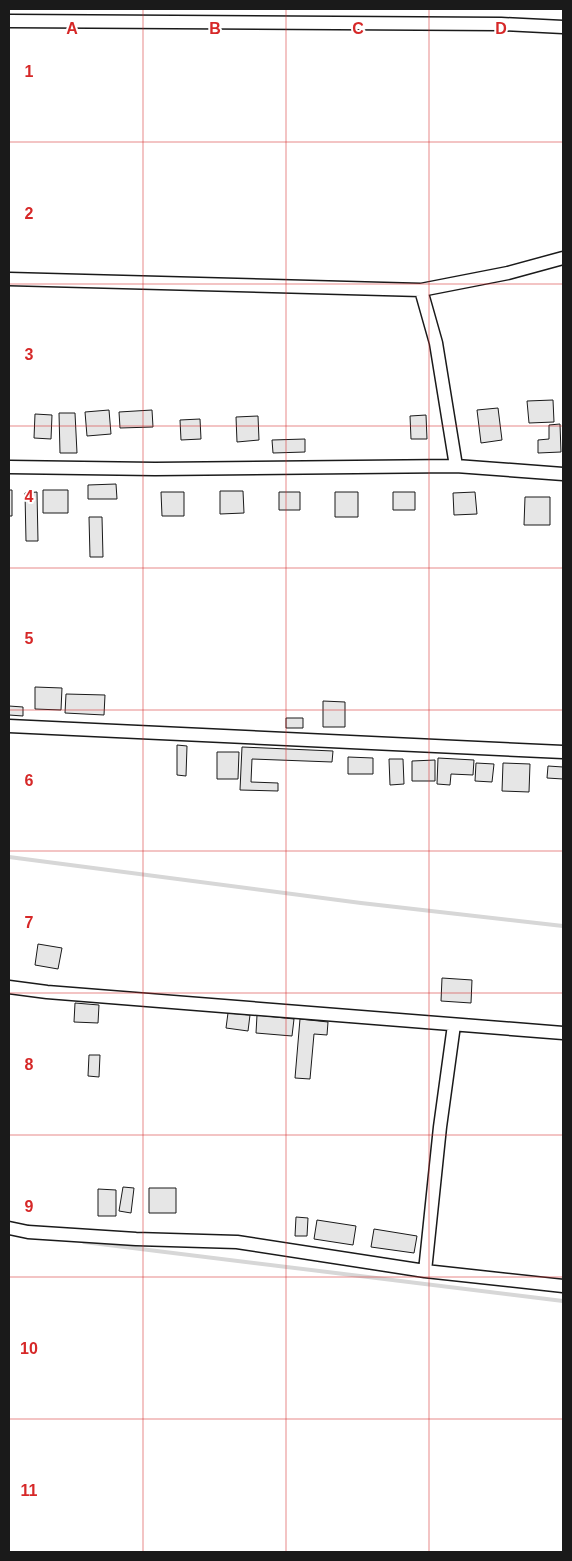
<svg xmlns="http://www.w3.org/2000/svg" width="572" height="1561" viewBox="0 0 572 1561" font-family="Arial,sans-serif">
<rect width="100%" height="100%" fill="#fff"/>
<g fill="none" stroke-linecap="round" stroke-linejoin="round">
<path stroke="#d7d7d7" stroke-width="4" d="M9 857 361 903 563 926
M84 1242 563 1301"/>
</g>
<path fill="#e6e6e6" stroke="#1a1a1a" d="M553 400 554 422 529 423 527 401Z
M498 408 502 440 481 443 477 410Z
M109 410 111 434 87 436 85 412Z
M152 410 153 427 120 428 119 412Z
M59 413H75L77 453H60Z
M35 414 52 415 51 439 34 438Z
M426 415 427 439H411L410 416Z
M258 416 259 440 237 442 236 417Z
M200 419 201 439 181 440 180 420Z
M560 424 561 452 538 453V440L549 439V425Z
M305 439V452L273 453 272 440Z
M116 484 117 499H88V485Z
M9 490H12V516H9Z
M43 490H68V513H43Z
M220 491H243L244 513 220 514Z
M37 492 38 541H26L25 493Z
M161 492H184V516H162Z
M279 492H300V510H279Z
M335 492H358V517H335Z
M393 492H415V510H393Z
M475 492 477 514 454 515 453 493Z
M525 497H550V525H524Z
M89 517H102L103 557H90Z
M35 687 62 688 61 710 35 709Z
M66 694 105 695 104 715 65 713Z
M323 701 345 702V727H323Z
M9 706 23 707V716L9 715Z
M286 718H303V728H286Z
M177 745 187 746 186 776 177 775Z
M242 747 333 751 332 762 252 759 251 782 278 783V791L240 790Z
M217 752H239L238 779H217Z
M348 757 373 758V774H348Z
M438 758 474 760 473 775 451 774 450 785 437 784Z
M389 759H403L404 784 390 785Z
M435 760V781H412V761Z
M476 763 494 764 492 782 475 781Z
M503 763 530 764 529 792 502 791Z
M548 766 563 767V779L547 778Z
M38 944 62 948 58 969 35 965Z
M442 978 472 980 471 1003 441 1001Z
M75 1003 99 1005 98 1023 74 1022Z
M228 1013 250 1015 248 1031 226 1028Z
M257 1015 294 1019 292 1036 256 1033Z
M300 1019 328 1022 327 1035 314 1034 310 1079 295 1078Z
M89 1055H100L99 1077 88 1076Z
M123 1187 134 1188 131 1213 119 1211Z
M149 1188H176V1213H149Z
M98 1189 116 1190V1216H98Z
M296 1217 308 1218 307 1236H295Z
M317 1220 356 1226 353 1245 314 1239Z
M374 1229 417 1236 414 1253 371 1247Z"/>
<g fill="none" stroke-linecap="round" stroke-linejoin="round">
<g stroke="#1a1a1a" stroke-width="15">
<path id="minor" d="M9 21 501 24 563 27
M9 279 421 290 508 273 563 258
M421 290 436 343 456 466
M9 467 155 469 456 466 563 474
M9 726 563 752
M9 987 47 992 563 1033
M9 1228 28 1232 136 1239 237 1242 425 1271 563 1286
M425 1271 440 1127 454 1025"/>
</g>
<use href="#minor" stroke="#fff" stroke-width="12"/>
</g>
<path fill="none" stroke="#d62828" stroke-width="1" stroke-opacity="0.55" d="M143 9V1552M286 9V1552M429 9V1552M9 142H563M9 284H563M9 426H563M9 568H563M9 710H563M9 851H563M9 993H563M9 1135H563M9 1277H563M9 1419H563"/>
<g font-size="16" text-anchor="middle" font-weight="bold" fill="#d62828" stroke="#fff" stroke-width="4" stroke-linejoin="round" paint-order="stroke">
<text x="72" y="34">A</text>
<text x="215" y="34">B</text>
<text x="358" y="34">C</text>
<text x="501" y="34">D</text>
<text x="29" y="77">1</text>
<text x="29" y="219">2</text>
<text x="29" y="360">3</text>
<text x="29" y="502">4</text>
<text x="29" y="644">5</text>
<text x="29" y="786">6</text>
<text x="29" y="928">7</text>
<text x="29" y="1070">8</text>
<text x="29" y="1212">9</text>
<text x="29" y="1354">10</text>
<text x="29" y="1496">11</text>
</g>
<rect width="572" height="1561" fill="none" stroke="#1a1a1a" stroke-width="20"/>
</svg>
